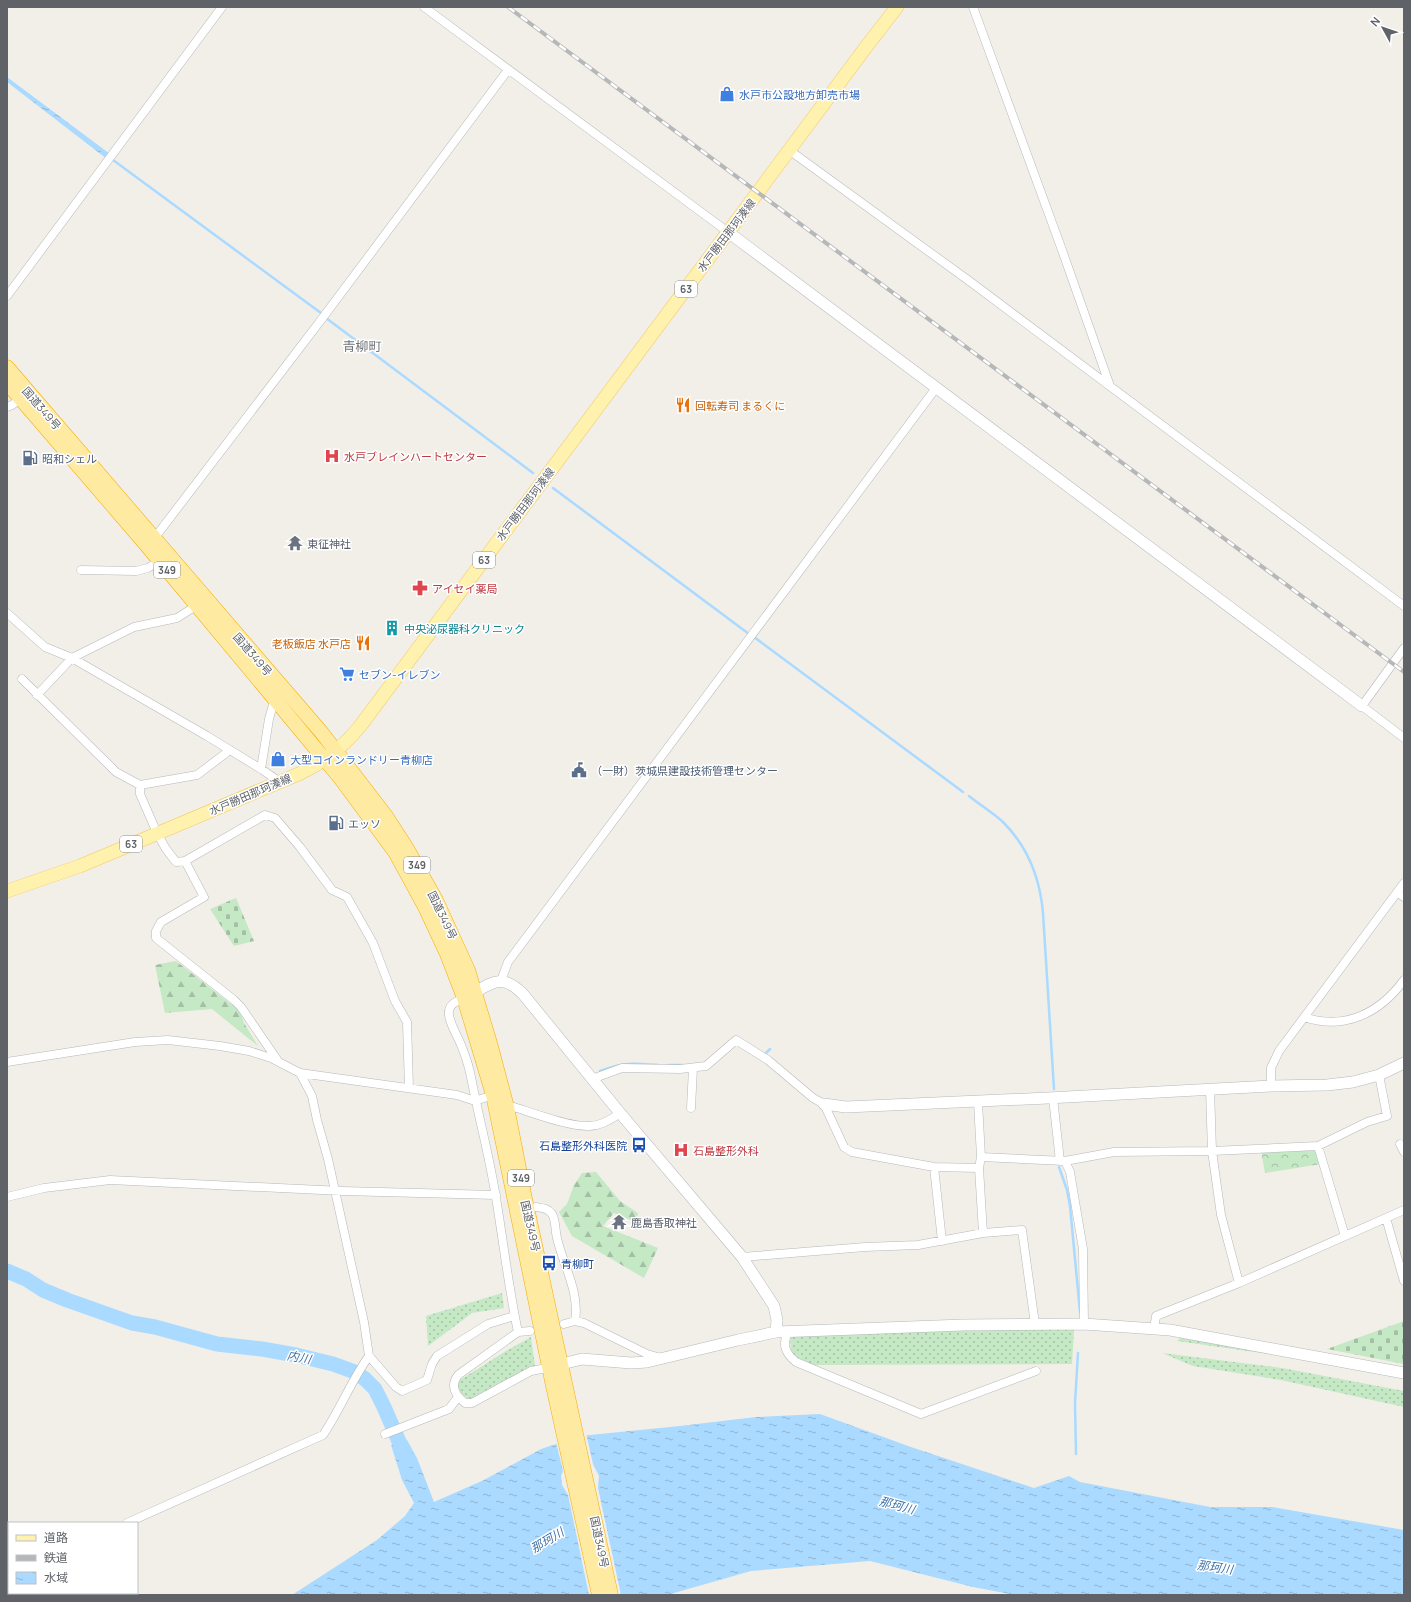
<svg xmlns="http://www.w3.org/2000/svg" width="1411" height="1602" viewBox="0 0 1411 1602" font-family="Manrope,'Noto Sans JP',sans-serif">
<defs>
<pattern id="grass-dots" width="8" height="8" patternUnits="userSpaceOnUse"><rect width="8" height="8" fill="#c5e8c5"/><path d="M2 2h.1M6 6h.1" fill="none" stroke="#a3c0a4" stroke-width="1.8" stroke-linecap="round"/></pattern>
<pattern id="forest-firs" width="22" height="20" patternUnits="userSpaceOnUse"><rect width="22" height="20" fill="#c5e8c5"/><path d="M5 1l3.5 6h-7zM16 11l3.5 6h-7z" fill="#a3c0a4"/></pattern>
<pattern id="cemetery-stones" width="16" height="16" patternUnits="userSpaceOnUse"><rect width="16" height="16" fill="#c5e8c5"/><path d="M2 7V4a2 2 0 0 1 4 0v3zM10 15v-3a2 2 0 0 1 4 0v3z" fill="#a3c0a4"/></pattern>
<pattern id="park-crowns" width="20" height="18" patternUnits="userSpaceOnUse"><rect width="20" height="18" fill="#c5e8c5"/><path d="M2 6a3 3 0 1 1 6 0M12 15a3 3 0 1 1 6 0" fill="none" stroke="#a3c0a4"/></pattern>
<pattern id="water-ripples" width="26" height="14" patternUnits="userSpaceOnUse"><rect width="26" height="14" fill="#aadaff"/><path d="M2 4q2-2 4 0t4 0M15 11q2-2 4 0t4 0" fill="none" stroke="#8eb4d2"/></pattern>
</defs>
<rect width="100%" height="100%" fill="#f1efe8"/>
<path fill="url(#grass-dots)" d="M502 1293 504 1308 472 1313 428 1346 426 1316Z
M1019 1329H1074L1072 1364 813 1365 791 1354 790 1334Z
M1182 1336 1317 1361 1177 1341Z
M531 1337 535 1366 477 1398 468 1399 462 1394 457 1387 460 1380 506 1351Z
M1162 1353 1282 1368 1404 1391V1407L1281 1380 1193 1366Z"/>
<path fill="url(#forest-firs)" d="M176 961 240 1011 244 1023 258 1046 212 1009 165 1013 155 965Z
M596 1172 620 1201 638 1213 637 1223 614 1213 603 1226 658 1248 644 1278 572 1236 559 1212 567 1204 574 1185 582 1173Z"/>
<path fill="url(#cemetery-stones)" d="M236 898 254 941 234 946 210 909Z
M1404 1321V1364L1327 1349Z"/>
<path fill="url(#park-crowns)" d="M1315 1148 1321 1164 1265 1173 1261 1151Z"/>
<path fill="url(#water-ripples)" d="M7 77 110 154 107 159 7 82Z
M820 1414 911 1447 1034 1488 1069 1476 1080 1482 1210 1507H1272L1404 1530V1595H1015L973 1587 870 1561 751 1571 667 1595H292L377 1540 405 1516 414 1503 402 1480 391 1445 407 1440 417 1458 434 1502 484 1480 541 1449 580 1436 680 1426 756 1417Z"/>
<path fill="#f1efe8" d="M586 1433 593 1464 599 1476 598 1488 621 1595H589L568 1495 562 1485 561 1476 563 1471 556 1442 579 1434Z"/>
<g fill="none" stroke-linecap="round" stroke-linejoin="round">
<path stroke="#aadaff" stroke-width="2.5" d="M113 160 321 313
M326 318 533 473
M553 488 749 634
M754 637 963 792
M969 796C980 805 993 813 1003 822 1028 847 1040 878 1043 913L1054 1089
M763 1054 764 1055 770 1049
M669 1065H684
M600 1071C624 1062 633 1063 658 1065
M1059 1167 1067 1190 1070 1206 1080 1312
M1076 1454 1075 1403 1078 1353"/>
<path stroke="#aadaff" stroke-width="15" d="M7 1271 26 1279 43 1290 67 1300 132 1323 155 1327 217 1344 262 1349 296 1355 333 1364 355 1372 365 1379 375 1389 384 1407 407 1460"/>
<g stroke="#b5b8bc" stroke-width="9">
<path id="minor" d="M424 7 728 232
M973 7 1062 250 1110 386
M789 150 972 283 1404 606
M7 296 222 7
M7 407 12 405 23 397
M153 540 321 320 508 70
M81 570 136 571 148 568 159 561
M7 613 45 647 72 658 207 736 261 769 280 782
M1404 648 1362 706 1404 738
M22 679 116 772 140 785 197 775 230 750
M37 695 72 658 134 627 177 618 199 604
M261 769 269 719 275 698
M140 785V794L157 833 166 849 176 862 185 861 265 815 275 818 300 847 332 890 347 897 373 943 395 1001 407 1022 409 1088
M185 861 204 897 161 922 156 931V938L234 1000 241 1007 278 1061
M1397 892 1404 897
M501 981 508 962 936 388
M464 998C458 1001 450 1003 449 1011 447 1020 460 1040 463 1050 467 1060 470 1071 472 1082 480 1123 491 1163 497 1204 504 1247 509 1290 518 1332
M1304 1017C1344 1031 1380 1013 1404 980
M7 1062 135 1042 168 1040 220 1046 249 1051 271 1058 300 1073 457 1095 475 1101 493 1095
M592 1079 622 1068 680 1069 706 1066 736 1040 768 1060 813 1098 824 1104 844 1147 852 1152 934 1167 979 1168
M1271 1086V1068L1279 1051 1404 883
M1210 1089 1212 1151 1221 1215 1239 1283
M1053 1098 1060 1161
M978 1102 981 1157 979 1168 983 1233
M507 1107H514C533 1113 570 1127 589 1126 600 1126 612 1119 620 1113
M691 1108 693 1068
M1400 1144 1404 1152
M1318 1146 1345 1236
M981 1157 1065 1161 1114 1152 1212 1151 1318 1146 1367 1122 1387 1116 1379 1075
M1065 1161 1070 1172 1083 1249 1084 1324
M934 1167 942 1241
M7 1197 44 1188 110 1180 342 1191 496 1195
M536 1207C542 1208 548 1208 552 1214 556 1220 555 1231 557 1238 563 1265 580 1292 575 1321
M1386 1218 1404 1281
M742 1257 865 1247 918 1245 983 1233 1022 1230 1035 1324
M564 1324 575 1321 584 1323 647 1354 661 1358
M1154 1329 1156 1316 1239 1283 1404 1210
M530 1331 518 1332 458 1375C450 1386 455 1395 465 1403H472L531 1371 552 1367
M788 1332C782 1345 785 1353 796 1362L921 1414 1036 1371
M369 1356 396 1387 402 1391 427 1380 432 1364 437 1356 488 1324 514 1316
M385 1434 449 1409 458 1397
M127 1523 323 1435C340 1410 351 1381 369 1356L364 1322 328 1159 317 1120 312 1096 300 1073
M7 1577 9 1576"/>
</g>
<g stroke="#b5b8bc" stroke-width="12">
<path id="tertiary" d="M728 232 1362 706
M468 996C492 983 501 972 523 994L620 1113 742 1257 774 1306 777 1320 776 1332 738 1340 647 1362 631 1363 582 1359 562 1364
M824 1104 846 1107 1048 1098 1271 1086 1327 1085 1353 1082 1379 1075 1404 1063
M776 1332 963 1325 1084 1324 1170 1330 1404 1373"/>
</g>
<g stroke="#f2c960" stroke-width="14">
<path id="primary" d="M7 891 80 866 301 773C324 762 345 745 361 725L866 47 897 7"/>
</g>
<g stroke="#f9ab00" stroke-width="15">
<path id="trunk" d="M7 367 322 733 386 816 406 847 436 900 468 970 490 1043 507 1107 524 1194 611 1595
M7 383 148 547 341 779 395 852 425 907 447 954 464 998 493 1095 553 1386 599 1595"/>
</g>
<use href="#minor" stroke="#fff" stroke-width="8"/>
<use href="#tertiary" stroke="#fff" stroke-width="11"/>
<use href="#primary" stroke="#fff2af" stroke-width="13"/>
<use href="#trunk" stroke="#feeaa1" stroke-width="14"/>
<g stroke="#b6b7b8" stroke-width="4">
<path id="rail" d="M508 7 1404 672"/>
</g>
<use href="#rail" stroke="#fff" stroke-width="2.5" stroke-dasharray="8" stroke-linecap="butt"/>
</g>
<defs>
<g id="shop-bare" transform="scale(1.2)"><path d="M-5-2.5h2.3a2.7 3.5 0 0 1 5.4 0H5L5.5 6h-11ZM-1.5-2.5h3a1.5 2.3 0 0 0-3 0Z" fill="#3f7fe0" stroke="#fff" stroke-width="2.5" paint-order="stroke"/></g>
<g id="restaurant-bare" transform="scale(1.2)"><path d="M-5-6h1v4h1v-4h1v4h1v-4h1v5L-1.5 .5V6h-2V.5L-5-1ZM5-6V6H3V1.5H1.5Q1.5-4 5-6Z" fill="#e8710a" stroke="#fff" stroke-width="2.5" paint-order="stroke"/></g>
<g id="hospital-bare" transform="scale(1.2)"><path d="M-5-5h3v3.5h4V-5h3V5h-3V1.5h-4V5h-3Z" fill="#e0444e" stroke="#fff" stroke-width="2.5" paint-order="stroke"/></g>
<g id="fuel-bare" transform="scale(1.2)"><path d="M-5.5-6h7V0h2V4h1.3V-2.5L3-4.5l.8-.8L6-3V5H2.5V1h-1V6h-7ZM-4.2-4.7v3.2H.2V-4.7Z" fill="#5c6f8a" stroke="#fff" stroke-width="2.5" paint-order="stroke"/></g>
<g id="temple-bare" transform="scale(1.2)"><path d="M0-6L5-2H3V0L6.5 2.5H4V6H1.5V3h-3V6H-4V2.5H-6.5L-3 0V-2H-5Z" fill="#6b7280" stroke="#fff" stroke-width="2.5" paint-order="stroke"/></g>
<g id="pharmacy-bare" transform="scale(1.2)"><path d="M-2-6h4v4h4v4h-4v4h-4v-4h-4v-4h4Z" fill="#e0444e" stroke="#fff" stroke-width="2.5" paint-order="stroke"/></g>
<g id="building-bare" transform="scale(1.2)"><path d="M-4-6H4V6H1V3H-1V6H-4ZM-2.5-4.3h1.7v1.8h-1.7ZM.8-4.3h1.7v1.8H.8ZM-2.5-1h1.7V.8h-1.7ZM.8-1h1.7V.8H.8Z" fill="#0f9aa8" stroke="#fff" stroke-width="2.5" paint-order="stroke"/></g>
<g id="supermarket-bare" transform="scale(1.2)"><path d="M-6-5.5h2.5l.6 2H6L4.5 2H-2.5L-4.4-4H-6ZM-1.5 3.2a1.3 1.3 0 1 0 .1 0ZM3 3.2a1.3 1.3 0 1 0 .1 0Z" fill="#3f7fe0" stroke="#fff" stroke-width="2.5" paint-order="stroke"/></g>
<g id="civic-bare" transform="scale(1.2)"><path d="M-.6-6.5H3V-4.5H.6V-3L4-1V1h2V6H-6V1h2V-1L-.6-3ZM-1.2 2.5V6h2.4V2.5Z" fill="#5c6f8a" stroke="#fff" stroke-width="2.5" paint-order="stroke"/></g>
<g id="bus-bare" transform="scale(1.2)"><path d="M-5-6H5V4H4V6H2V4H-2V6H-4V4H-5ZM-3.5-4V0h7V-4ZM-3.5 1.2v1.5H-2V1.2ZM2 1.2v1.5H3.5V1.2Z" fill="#1a4fb4" stroke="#fff" stroke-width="2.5" paint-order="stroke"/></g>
</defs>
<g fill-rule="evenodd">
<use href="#shop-bare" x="727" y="94"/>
<use href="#restaurant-bare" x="683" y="405"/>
<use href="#hospital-bare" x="332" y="456"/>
<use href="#fuel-bare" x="30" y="458"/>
<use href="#temple-bare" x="295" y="543"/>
<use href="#pharmacy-bare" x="420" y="588"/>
<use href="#building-bare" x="392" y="628"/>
<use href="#restaurant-bare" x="363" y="643"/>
<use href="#supermarket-bare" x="347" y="674"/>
<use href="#shop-bare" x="278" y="759"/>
<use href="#civic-bare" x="579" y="770"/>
<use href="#fuel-bare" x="336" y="823"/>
<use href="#bus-bare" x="639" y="1145"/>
<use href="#hospital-bare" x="681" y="1150"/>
<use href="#temple-bare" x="619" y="1222"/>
<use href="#bus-bare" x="549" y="1263"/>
</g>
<g text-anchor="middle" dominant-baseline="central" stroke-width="3" stroke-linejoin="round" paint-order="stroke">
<g fill="#fff" stroke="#8f9295" stroke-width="1">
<rect x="675" y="281" width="22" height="16" rx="3"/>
<rect x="473" y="552" width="22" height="16" rx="3"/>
<rect x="154" y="562" width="26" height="16" rx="3"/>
<rect x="120" y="836" width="22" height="16" rx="3"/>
<rect x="404" y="857" width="26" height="16" rx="3"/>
<rect x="508" y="1170" width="26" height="16" rx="3"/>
</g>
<g font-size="10" font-weight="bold" fill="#5f6368">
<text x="686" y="289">63</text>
<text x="484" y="560">63</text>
<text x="167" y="570">349</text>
<text x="131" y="844">63</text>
<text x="417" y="865">349</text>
<text x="521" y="1178">349</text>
</g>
<g font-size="11" fill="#366cbe" stroke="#fff" text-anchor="start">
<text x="739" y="94">水戸市公設地方卸売市場</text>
<text x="359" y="674">セブン-イレブン</text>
<text x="290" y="759">大型コインランドリー青柳店</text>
</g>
<g font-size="11" fill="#5f6368" stroke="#fff">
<text transform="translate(726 235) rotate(-53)">水戸勝田那珂湊線</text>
<text transform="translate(42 408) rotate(49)">国道349号</text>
<text transform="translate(525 504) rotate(-53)">水戸勝田那珂湊線</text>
<text transform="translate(253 654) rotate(49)">国道349号</text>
<text transform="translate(250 794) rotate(-23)">水戸勝田那珂湊線</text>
<text transform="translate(443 915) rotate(64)">国道349号</text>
<text transform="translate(531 1226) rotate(77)">国道349号</text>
<text transform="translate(600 1542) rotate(78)">国道349号</text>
</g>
<g font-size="11" fill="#c56008" stroke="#fff" text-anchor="start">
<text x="695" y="405">回転寿司 まるくに</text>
<text x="351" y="643" text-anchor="end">老板飯店 水戸店</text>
</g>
<g font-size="11" fill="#be3a42" stroke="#fff" text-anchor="start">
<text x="344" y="456">水戸ブレインハートセンター</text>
<text x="432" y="588">アイセイ薬局</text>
<text x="693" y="1150">石島整形外科</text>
</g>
<g font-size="11" fill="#4e5e75" stroke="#fff" text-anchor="start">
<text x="42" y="458">昭和シェル</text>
<text x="591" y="770">（一財）茨城県建設技術管理センター</text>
<text x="348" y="823">エッソ</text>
</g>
<g font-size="11" fill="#5b616d" stroke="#fff" text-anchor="start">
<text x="307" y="543">東征神社</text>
<text x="631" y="1222">鹿島香取神社</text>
</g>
<g font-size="11" fill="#0d838f" stroke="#fff" text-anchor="start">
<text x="404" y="628">中央泌尿器科クリニック</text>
</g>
<g font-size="11" fill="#164399" stroke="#fff" text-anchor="end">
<text x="627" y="1145">石島整形外科医院</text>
<text x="561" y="1263" text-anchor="start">青柳町</text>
</g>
<g font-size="12" font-style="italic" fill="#4174aa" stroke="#fff">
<text transform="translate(299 1357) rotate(11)">内川</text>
<text transform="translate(897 1505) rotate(15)">那珂川</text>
<text transform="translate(547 1540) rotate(-31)">那珂川</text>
<text transform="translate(1215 1567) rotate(8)">那珂川</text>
</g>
<g font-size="13" fill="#70757a" stroke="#fff">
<text x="362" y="346">青柳町</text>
</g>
</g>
<rect width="1411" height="1602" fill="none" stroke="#5f6368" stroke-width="16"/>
<rect x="8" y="1522" width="130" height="72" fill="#ffffff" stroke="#bfc1c3"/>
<rect x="16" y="1535" width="20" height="6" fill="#fff2af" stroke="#bfc1c3"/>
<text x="44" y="1542" font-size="12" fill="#5f6368">道路</text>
<rect x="16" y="1555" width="20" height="6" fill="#b6b7b8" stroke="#bfc1c3"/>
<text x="44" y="1562" font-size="12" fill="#5f6368">鉄道</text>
<rect x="16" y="1572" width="20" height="12" fill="url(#water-ripples)" stroke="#bfc1c3"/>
<text x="44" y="1582" font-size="12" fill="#5f6368">水域</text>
<g transform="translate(1383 28) rotate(310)" stroke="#ffffff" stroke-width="3" paint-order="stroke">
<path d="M0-3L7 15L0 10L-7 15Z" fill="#5f6368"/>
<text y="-6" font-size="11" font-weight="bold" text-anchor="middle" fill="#5f6368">N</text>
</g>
</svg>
